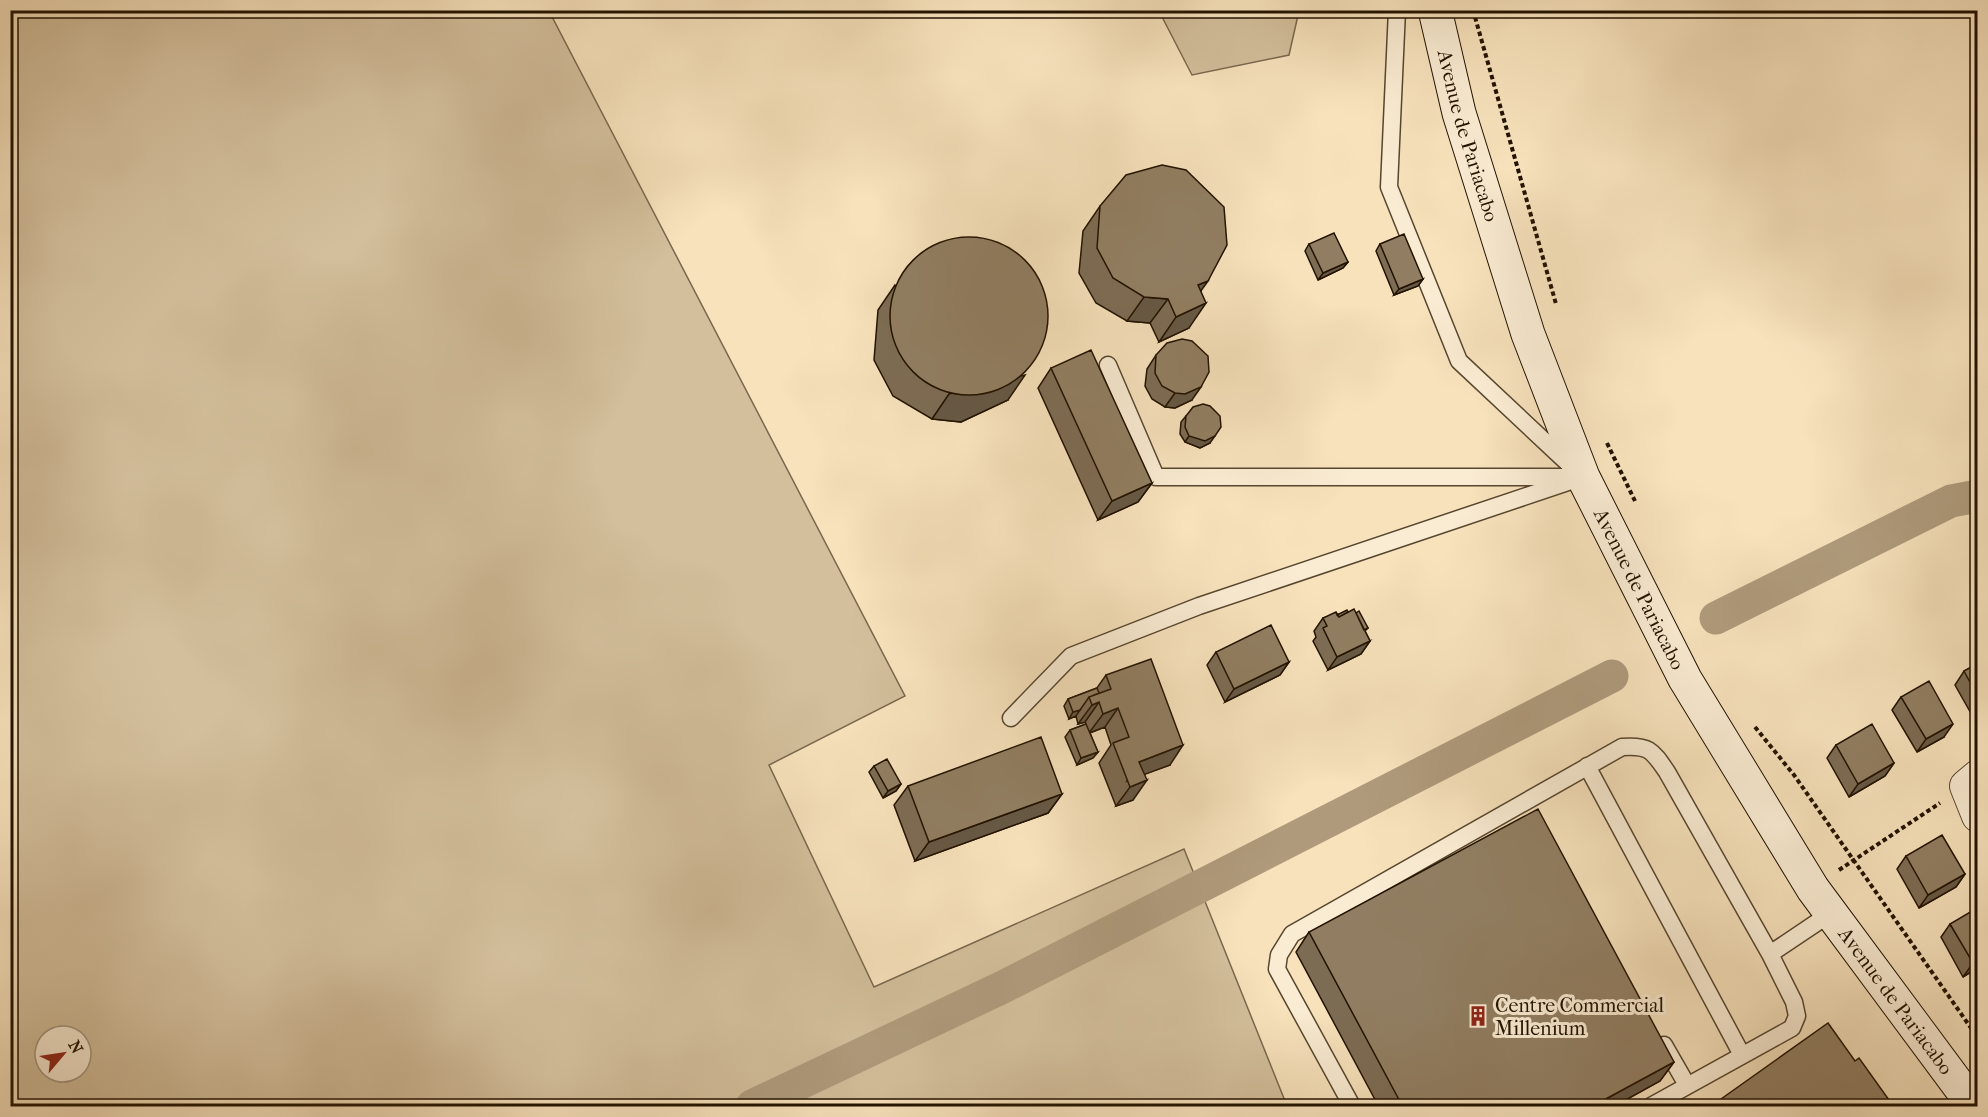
<svg xmlns="http://www.w3.org/2000/svg" width="1988" height="1117" viewBox="0 0 1988 1117" font-family="'IM FELL French Canon',serif">
<rect width="100%" height="100%" fill="#f7e2bc"/>
<filter id="stains"><feTurbulence type="fractalNoise" baseFrequency=".00333" numOctaves="4"/><feColorMatrix values="0 0 0 0 .2 0 0 0 0 .09 0 0 0 0 .02 0 0 0 .5 -.17"/></filter>
<radialGradient id="worn" r=".72"><stop offset=".6" stop-color="#630" stop-opacity="0"/><stop offset="1" stop-color="#630" stop-opacity=".3"/></radialGradient>
<path fill="#d3bf9c" stroke="#7a684e" stroke-width="1.5" fill-rule="evenodd" d="M10 11H549L905 696 769 765 874 987 1184 849 1287 1106H11ZM45 1036H81V1072H45Z
M1159 11H1299L1289 55 1192 75Z"/>
<g fill="none" stroke-linecap="round" stroke-linejoin="round">
<path stroke="#af9b7c" stroke-width="33" d="M1716 618 1951 501 1978 496
M752 1106 1003 987 1612 676"/>
<g stroke="#57462f" stroke-width="19">
<path id="lane" d="M1397 10 1389 187 1459 361 1571 466
M1108 365 1156 477H1570
M1011 718 1071 656 1199 606 1583 477
M1587 766 1742 1055
M1770 954 1831 913
M1664 1045 1687 1085
M1352 1106 1277 969 1279 955 1292 934 1622 747C1649 745 1652 750 1667 772L1770 954 1794 1002 1797 1016 1792 1028 1651 1106"/>
</g>
<g stroke="#57462f" stroke-width="34">
<path id="street" d="M1978 776 1966 786 1978 816"/>
</g>
<g stroke="#221200" stroke-width="35">
<g id="secondary">
<path id="s1" d="M1435 10 1459 113 1528 334 1583 477 1685 679 1813 889 1974 1106"/>
</g>
</g>
<path stroke="#221200" stroke-width="4" stroke-dasharray="4.5 3" stroke-linecap="butt" d="M1473 10 1556 304
M1607 443 1635 501
M1755 727 1794 775 1978 1038
M1839 870 1940 803"/>
<use href="#lane" stroke="#faecd3" stroke-width="16"/>
<use href="#street" stroke="#faecd3" stroke-width="32"/>
<use href="#secondary" stroke="#faecd3" stroke-width="33"/>
</g>
<path fill="#7d6c54" stroke="#221200" stroke-width="1.5" d="M1100 206 1201 291 1189 328 1159 342 1150 323 1127 321 1096 303 1079 273 1083 231Z
M1309 244 1348 262 1343 268 1318 280 1305 251Z
M1380 244 1423 279 1418 286 1394 295 1376 251Z
M895 285 1008 400 961 422 932 419 893 396 874 360 878 310Z
M1156 355 1192 400 1175 408 1165 407 1152 399 1145 386 1147 369Z
M1051 368 1152 483 1138 502 1098 520 1038 388Z
M1186 416 1210 443 1200 448 1185 442 1180 434 1181 422Z
M1348 612 1356 613 1368 628 1365 631 1370 641 1361 654 1328 670 1313 641 1316 637 1314 631 1323 618Z
M1216 652 1289 662 1280 675 1225 702 1207 665Z
M1977 664V724L1955 685 1964 671Z
M1106 675 1170 765 1144 774 1133 800 1116 806 1099 763 1111 745 1105 727 1090 733 1098 752 1093 758 1077 765 1065 737 1070 730 1086 724 1085 722 1078 724 1076 716 1069 719 1064 706 1068 699 1097 688Z
M1901 697 1944 737 1917 752 1892 710Z
M1836 745 1894 763 1885 776 1849 797 1827 758Z
M874 766 901 784 896 791 883 798 869 772Z
M908 786 1062 794 1048 813 915 861 894 805Z
M1906 856 1965 874 1956 887 1919 908 1897 869Z
M1950 924 1977 968 1963 977 1941 937Z
M1309 932 1674 1062 1660 1081 1613 1107H1379L1296 952Z"/>
<path fill="#665845" stroke="#221200" stroke-width="1.5" d="M1348 262 1343 268 1318 280 1323 273Z
M1423 279 1418 286 1394 295 1399 289Z
M1208 281 1190 306 1198 285Z
M1144 297 1168 299 1150 323 1127 321Z
M1206 303 1189 328 1159 342 1176 317Z
M1025 375 1008 400 961 422 932 419 949 394Z
M1201 387 1192 400 1175 408 1165 407 1175 393Z
M1189 436H1215L1210 443 1200 448 1185 442Z
M1152 483 1138 502 1098 520 1112 501Z
M1370 641 1361 654 1328 670 1337 657Z
M1289 662 1280 675 1225 702 1234 689Z
M1099 702 1085 722 1078 724 1092 705Z
M1118 708 1105 727 1089 733 1103 714Z
M1080 710 1076 716 1069 719 1073 712Z
M1953 724 1944 737 1917 752 1926 739Z
M1183 745 1170 765 1127 781 1139 762Z
M1098 752 1093 758 1077 765 1081 758Z
M1894 763 1885 776 1849 797 1858 784Z
M1147 780 1133 800 1116 806 1130 787Z
M901 784 896 791 883 798 888 791Z
M1062 794 1048 813 915 861 929 842Z
M1965 874 1956 887 1919 908 1928 895Z
M1977 961V968L1963 977 1973 963Z
M1674 1062 1660 1081 1613 1107H1591Z"/>
<path fill="#917e62" stroke="#221200" stroke-width="1.5" d="M1162 165 1186 170 1224 207 1227 245 1208 281 1198 285 1206 303 1176 317 1168 299 1144 297 1113 278 1097 248 1100 206 1126 175Z
M1334 233 1348 262 1323 273 1309 244Z
M1404 234 1423 279 1399 289 1380 244Z
M890 316a79 79 0 1 1 158 0a79 79 0 1 1-158 0Z
M1182 339 1192 341 1208 356 1209 372 1201 387 1185 394 1175 393 1162 386 1155 373 1156 355 1167 343Z
M1091 350 1152 483 1112 501 1051 368Z
M1203 404 1210 406 1220 416 1221 427 1215 436 1205 441 1189 436 1185 427 1186 416 1193 407Z
M1354 609 1370 641 1337 657 1323 628 1327 626 1323 618 1336 612 1339 617Z
M1347 610 1348 612 1339 617 1337 615Z
M1359 611 1368 628 1364 630 1356 613Z
M1271 625 1289 662 1234 689 1216 652Z
M1151 659 1183 745 1139 762 1147 780 1130 787 1113 743 1129 737 1118 708 1103 714 1099 702 1092 705 1089 697 1111 689 1106 675Z
M1977 664V695L1964 671Z
M1929 681 1953 724 1926 739 1901 697Z
M1097 688 1099 693 1089 697 1080 710 1073 712 1068 699Z
M1086 724 1098 752 1081 758 1070 730Z
M1872 724 1894 763 1858 784 1836 745Z
M1041 737 1062 794 929 842 908 786Z
M887 759 901 784 888 791 874 766Z
M1538 809 1674 1062 1591 1107H1403L1309 932Z
M1942 835 1965 874 1928 895 1906 856Z
M1977 908V961L1973 963 1950 924Z
M1828 1023 1855 1061 1859 1058 1894 1107H1715L1714 1104Z"/>
<defs>
<g id="building-bare" transform="scale(1.62)"><path d="M-4-6H4V6H1V3H-1V6H-4ZM-2.5-4.3h1.7v1.8h-1.7ZM.8-4.3h1.7v1.8H.8ZM-2.5-1h1.7V.8h-1.7ZM.8-1h1.7V.8H.8Z" fill="#8f2418" stroke="#faecd3" stroke-width="2.5" paint-order="stroke"/></g>
</defs>
<g fill-rule="evenodd">
<use href="#building-bare" x="1478" y="1016"/>
</g>
<g text-anchor="middle" dominant-baseline="central" stroke-width="6" stroke-linejoin="round" paint-order="stroke">
<g font-size="20" fill="#221200" stroke="#faecd3">
<text stroke="none"><textPath href="#s1" startOffset="130">Avenue de Pariacabo</textPath></text>
<text stroke="none"><textPath href="#s1" startOffset="616">Avenue de Pariacabo</textPath></text>
<text stroke="none"><textPath href="#s1" startOffset="1102">Avenue de Pariacabo</textPath></text>
</g>
<g font-size="20" fill="#221200" stroke="#faecd3" text-anchor="start">
<text x="1495" y="1005">Centre Commercial<tspan x="1495" dy="23">Millenium</tspan></text>
</g>
</g>
<rect width="1988" height="1117" fill="none" stroke="#f7e2bc" stroke-width="36"/>
<rect x="12" y="12" width="1964" height="1093" fill="none" stroke="#221200" stroke-width="3"/>
<rect x="18" y="18" width="1952" height="1081" fill="none" stroke="#221200" stroke-width="1.5"/>
<g transform="translate(63 1054) rotate(61)"><circle r="28" fill="#faecd3" stroke="#a4957f" stroke-width="1.5"/>
<path d="M0-4.5L10 22L0 15L-10 22Z" fill="#8f2418"/>
<text y="-9" font-size="16" font-weight="bold" text-anchor="middle" fill="#221200">N</text>
</g>
<rect width="100%" height="100%" filter="url(#stains)"/>
<rect width="100%" height="100%" fill="url(#worn)"/>
</svg>
